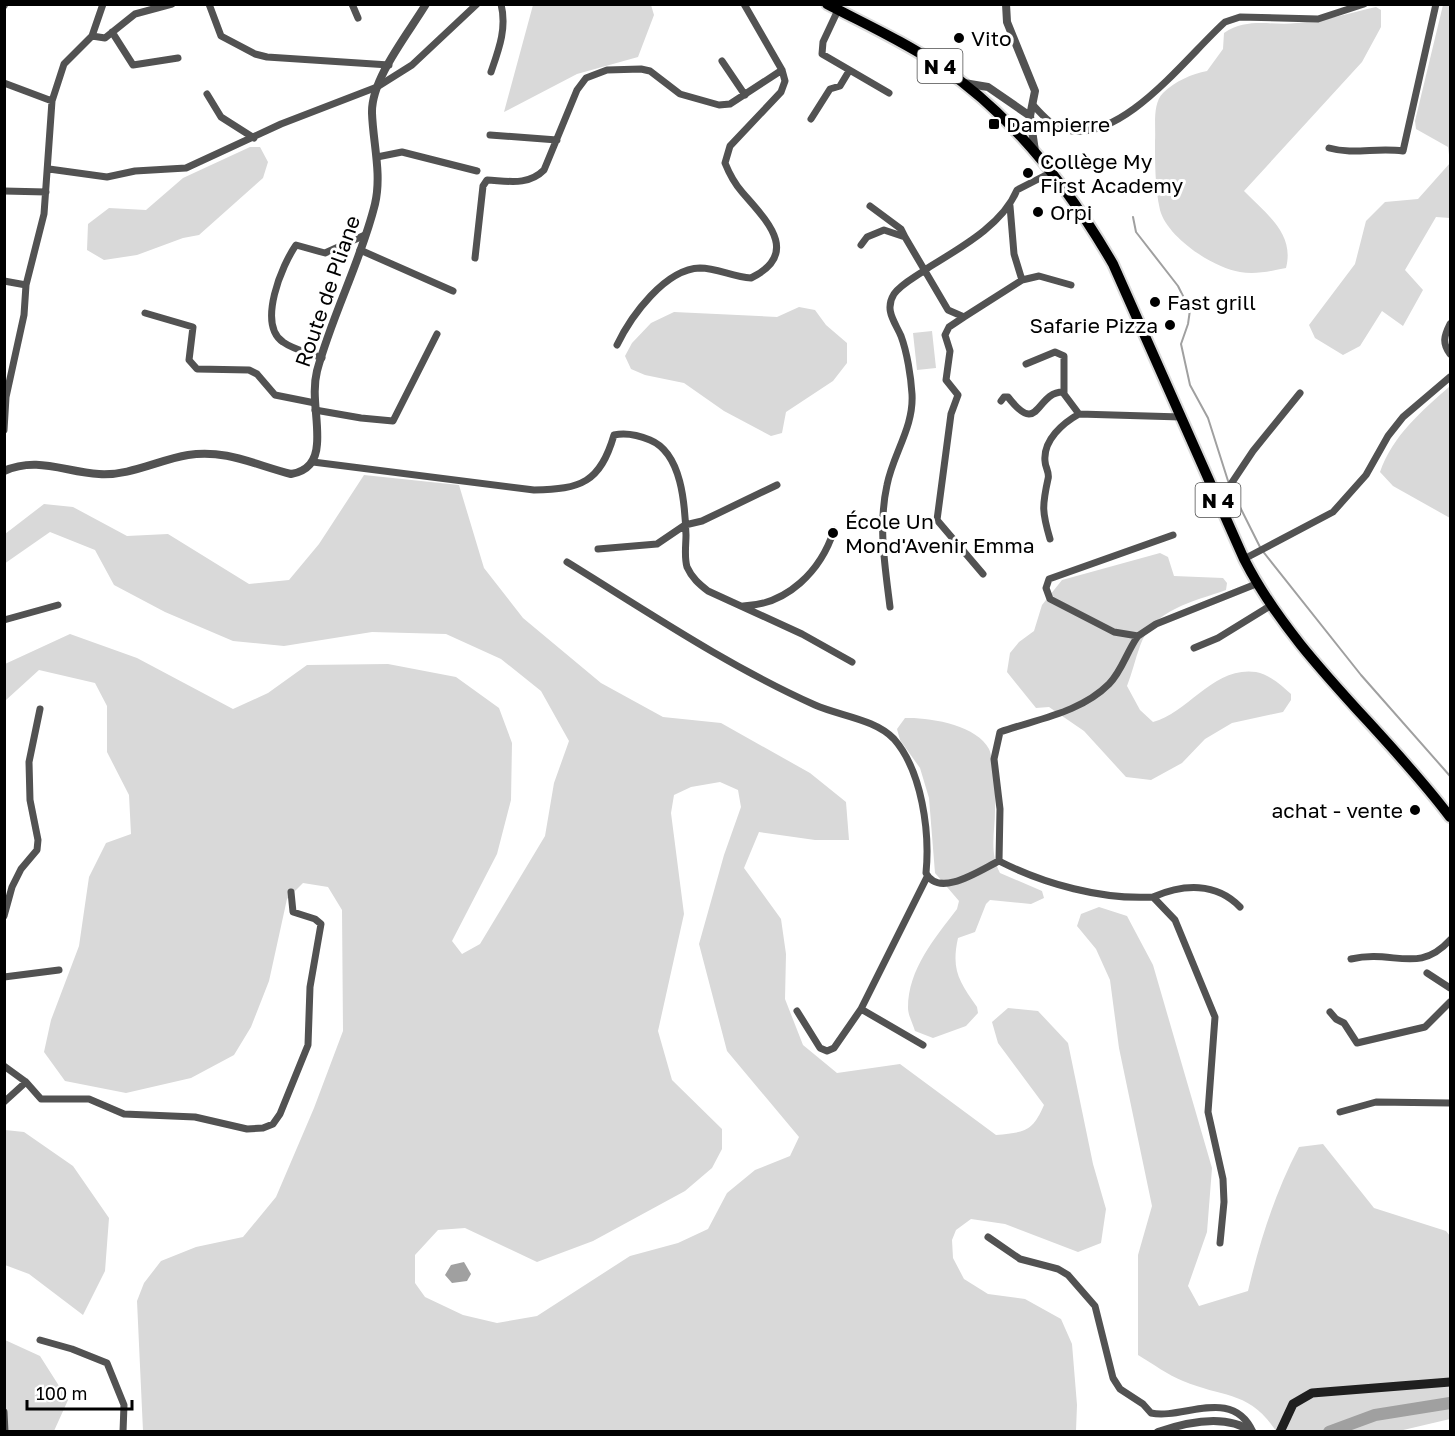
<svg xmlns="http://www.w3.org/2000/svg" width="1455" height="1436" viewBox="0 0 1455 1436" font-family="'Golos Text',sans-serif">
	<rect width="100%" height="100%" fill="#fff"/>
	<!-- green -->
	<path fill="#d9d9d9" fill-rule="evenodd" d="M533,5H651L654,15L638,57L577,74L504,112Z
		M1443,5H1450V218L1436,217L1405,270L1423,290L1403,326L1382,311L1360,346L1343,355L1315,338L1309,325L1355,264L1366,221L1385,202L1418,199L1450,163L1448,147L1416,129L1415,121Z
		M1376,7L1381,10V27L1362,62L1244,191C1266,214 1295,233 1286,268C1271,271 1255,275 1240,272C1213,268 1167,237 1160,210C1155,188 1155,163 1155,141C1156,127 1152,104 1163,93C1175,81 1192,74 1207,71L1223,49L1224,33C1248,17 1271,26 1297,23C1324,21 1350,13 1376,7Z
		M250,147H260L268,162L263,178L199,235L183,238L137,255L104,260L87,250L88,224L109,208L146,210L183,178Z
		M799,307L815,310L826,325L847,343V363L833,381L786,412L782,433L771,436L724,411L684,383L645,375L631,369L625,356L632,343L651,323L674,312L777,317Z
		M932,331L936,368L917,370L913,333Z
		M1450,386V518L1393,486L1380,472C1393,435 1422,411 1450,386Z
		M364,475L459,485L484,568L523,618L601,683L663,717L721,723L810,773L846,802L849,840H815L759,832L744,868L781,919L786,954L785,999L803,1045L837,1073L900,1064L996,1135C1024,1132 1032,1133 1044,1105L998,1043L992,1022L1008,1008L1038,1011L1068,1043L1093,1164L1106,1209L1101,1243L1078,1252L1005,1224L971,1219L956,1230L952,1240L953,1258L964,1279L988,1294L1025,1299L1061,1319L1072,1344L1077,1405L1076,1431H143L137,1301L144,1283L161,1261L196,1247L243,1237L276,1197L314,1108L343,1031L342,910L328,887L303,883L287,899L269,981L251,1027L234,1055L191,1078L126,1093L65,1081L44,1052L51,1020L79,946L89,877L106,843L131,834L129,795L107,752V706L95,683L39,670L6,700L5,705V664L70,634L137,658L233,709L268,693L307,665L388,664L456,677L499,708L512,743L511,800L497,854L452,941L462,954L480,944L545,836L554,783L569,741L541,691L501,659L446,634L372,632L284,646L233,641L165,612L114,585L95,550L50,532L4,564L5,534L44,504L73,507L127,536L168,534L249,584L289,580L319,544ZM720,782L738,790L741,807L724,855L699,944L727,1051L799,1137L790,1156L755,1170L727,1193L708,1229L678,1243L630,1256L537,1316L497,1323L463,1315L425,1297L415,1283V1255L438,1230L465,1228L537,1262L593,1241L685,1191L712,1168L722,1149V1129L672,1080L658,1031L684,914L671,813L674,795L691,787Z
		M1160,553L1168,557L1174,576L1223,578L1227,583L1226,590C1193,602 1153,609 1140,646C1135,660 1132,673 1127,686L1140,710L1153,722C1189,712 1214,666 1256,672C1269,674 1282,686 1291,694V700L1283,712L1232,723L1205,739L1182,763L1151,780L1126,777L1084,731L1049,707L1036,708L1007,672L1010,653L1019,642L1034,631L1042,605L1062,580Z
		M905,718C929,717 977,725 989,749C994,759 996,798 995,810C995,832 989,852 1000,873L1042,891L1044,898L1031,904L990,900L986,904L975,932L958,938C951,970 959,981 977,1007L978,1013L966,1026L933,1038L915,1031C913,1024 908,1015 908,1008C908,969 935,938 957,909L959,901L935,873L929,798L920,768L900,740L897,729Z
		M1099,907L1127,916L1153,965L1212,1168L1207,1232L1188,1286L1199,1306L1248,1291C1260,1240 1275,1193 1299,1147L1323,1144L1374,1208L1446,1231L1450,1236V1419L1399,1431H1276C1249,1390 1223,1398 1183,1381C1168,1375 1153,1364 1138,1355V1255L1152,1206L1119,1048L1110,980L1096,949L1077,926L1081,914Z
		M5,1130L24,1132L73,1166L109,1218L105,1271L83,1315L29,1274L5,1265Z
		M5,1340L40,1356L68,1400L54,1431L5,1432Z"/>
	<!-- water -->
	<path fill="#a0a0a0" d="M464,1262L471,1274L467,1281L452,1283L445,1275L451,1265Z"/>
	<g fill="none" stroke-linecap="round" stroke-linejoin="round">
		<!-- stream -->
		<path stroke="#a0a0a0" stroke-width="2" d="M1133,217L1136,232L1178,286L1190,310L1188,324L1181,344L1190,385L1208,418L1229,484
			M1231,489L1261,549L1361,675L1450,776"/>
		<!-- river -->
		<path stroke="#a0a0a0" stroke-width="12" d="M1329,1432L1375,1415L1450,1403"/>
		<defs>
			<path id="primary" d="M827,4C865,24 905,42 940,66C1014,116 1069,188 1113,264L1244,559C1294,657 1384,729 1450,817"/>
		</defs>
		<!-- primary casing -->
		<use href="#primary" stroke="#dbdbdb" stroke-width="14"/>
		<!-- minor -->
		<path stroke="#525252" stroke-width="7" d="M209,4L221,36L255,54L267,57L389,65
			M352,4L358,18
			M4,6L5,4
			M838,10L823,42L822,54L889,93
			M112,32L133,65L178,58
			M92,36L105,38L135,14L172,4
			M722,61L745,95
			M491,72C499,49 507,28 501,4
			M4,83L52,101
			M207,94L221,117L254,138
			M1034,106C1043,116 1053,127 1067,130C1123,143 1187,56 1225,22L1240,17L1318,19L1364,4
			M811,119L830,89L840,86L849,71
			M490,135L557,140
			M1329,148C1354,155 1377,147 1403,151L1436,4
			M377,157L402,152L477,171
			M49,169L107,177L135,171L186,168L281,124L377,87L412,65L477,4
			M4,191L46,192
			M870,206L901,229L905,237
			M1010,206L1014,254L1022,280
			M861,245L867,237L884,230L905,237L948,310L964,317L1022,280L1039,276L1071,285
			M360,250L453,291
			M475,258L483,186L487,180C508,181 528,186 544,170L577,90L586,78L607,70L641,69L650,71L680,94L719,105L730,104L782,70
			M4,281L26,285
			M145,313L193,327L189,360L197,369L249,370L257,374L275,395L315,403
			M964,317L949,327L945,335L950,351L946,380L958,395L951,414L937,520L983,574
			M1450,324C1444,336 1442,343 1450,354
			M617,345C631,316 665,269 700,268C717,268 733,277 751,278C802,253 765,219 742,192C735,184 729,173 725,163L730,146L781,92L785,81L782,70L744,4
			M322,358C310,353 294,350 283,342C257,324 282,265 296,245L325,253L365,235
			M1026,364L1055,352L1064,356V394L1079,414L1181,417
			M1001,401L1004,397H1008C1040,438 1035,392 1063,392
			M315,410L361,418L393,421L437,334
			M4,430L6,397L24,315L26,285L44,214L52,101L64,64L92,36L103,4
			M313,462L534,490C581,489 600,483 614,435C627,432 638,435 650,440C682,453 685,505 686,535C686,545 684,557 687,567C692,578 699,584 708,591L802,634L852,662
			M1219,502L1253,451L1300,393
			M1173,535L1049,579L1046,588L1050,599L1114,632L1138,636L1156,624L1256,584
			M1050,539C1042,512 1042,506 1048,479C1050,473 1045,467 1045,461C1043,440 1063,423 1079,414
			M598,549L657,544L685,525L702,521L777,485
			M1244,559L1333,512L1366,475L1388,436L1403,417L1450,377
			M567,562C648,612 728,666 815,705C840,716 875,719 894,739C922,771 930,832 926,873C939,899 982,869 999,861C1044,884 1102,900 1153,897L1175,920L1215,1017L1208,1112L1223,1179L1224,1202L1220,1243
			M743,606C787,605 821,571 834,530
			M890,607C885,566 878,526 887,485C893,454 914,427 912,394C911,377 907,352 901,336C895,322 884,310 894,294C902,283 916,277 926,269C958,249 1002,226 1017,190L1052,172
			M4,620L58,605
			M1194,648L1218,638L1270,606
			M999,861L1000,809L994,759L1000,732C1037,719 1080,713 1109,684C1122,671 1127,651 1138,636
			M1153,897C1183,884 1216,882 1240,907
			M4,916L12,887L21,869L37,850L38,840L30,800L29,762L40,709
			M1351,959C1394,949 1418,975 1450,940
			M1427,973L1450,988
			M4,977L59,970
			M861,1009L923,1045
			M797,1011L820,1048L827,1051L834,1048L861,1009L927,877
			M1330,1012L1336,1019L1344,1023L1357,1043L1425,1027L1450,1002
			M4,1066L26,1082L41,1099H89L124,1114L195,1117L247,1129L263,1128L273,1124L280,1114L308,1045L310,987L321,924L315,919L293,912L291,892
			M4,1102L26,1082
			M1340,1112L1376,1102L1450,1103
			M988,1237L1020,1259L1058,1269L1068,1275L1095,1306L1113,1378L1120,1389L1143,1404L1151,1413C1183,1420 1232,1386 1253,1432
			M40,1340L72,1349L107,1363L124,1405L123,1432
			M4,1412L5,1432"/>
		<!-- tertiary -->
		<path stroke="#525252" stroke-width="8" d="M1006,4L1007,22L1035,91L1030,116L1035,151
			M964,83L988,87L1030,116
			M4,471C37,456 65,472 99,474C130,476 158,460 188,455C226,449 255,465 291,474C308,471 316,461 317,444C319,420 311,395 317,371C332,315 361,261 375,204C382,174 373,143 372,113C371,79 408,34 426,4
			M1158,1432C1187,1422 1226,1413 1252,1432"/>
		<!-- secondary -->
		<path stroke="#1f1f1f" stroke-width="9" d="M1280,1432L1293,1404L1312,1393L1450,1382"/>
		<!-- primary -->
		<use href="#primary" stroke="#000" stroke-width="10"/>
	</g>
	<!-- markers -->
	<g fill="#000" stroke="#fff" stroke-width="2">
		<circle cx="959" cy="38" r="6"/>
		<rect x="988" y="118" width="12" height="12" rx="3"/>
		<circle cx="1028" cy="173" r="6"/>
		<circle cx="1038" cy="212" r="6"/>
		<circle cx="1155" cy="302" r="6"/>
		<circle cx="1170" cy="325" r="6"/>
		<circle cx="833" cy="533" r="6"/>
		<circle cx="1415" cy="810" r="6"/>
	</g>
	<g text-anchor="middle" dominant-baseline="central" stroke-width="6" stroke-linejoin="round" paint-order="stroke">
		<!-- shield labels -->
		<g fill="#fff" stroke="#4c4c4c" stroke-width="1.5">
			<rect x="917.5" y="49" width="45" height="34" rx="4.5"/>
			<rect x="1195.5" y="483" width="45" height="34" rx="4.5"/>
		</g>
		<g font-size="20" font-weight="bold" fill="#000">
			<text x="940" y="66">N 4</text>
			<text x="1218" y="500">N 4</text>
		</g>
		<!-- poi labels -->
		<g font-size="21" fill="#000" stroke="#fff" text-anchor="start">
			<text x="971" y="38">Vito</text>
			<text x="1006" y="124">Dampierre</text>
			<text x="1040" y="161">Collège My<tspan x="1040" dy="24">First Academy</tspan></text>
			<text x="1050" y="212">Orpi</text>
			<text x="1167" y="302">Fast grill</text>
			<text x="1158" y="325" text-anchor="end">Safarie Pizza</text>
			<text x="845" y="521">École Un<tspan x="845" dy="24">Mond'Avenir Emma</tspan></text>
			<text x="1403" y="810" text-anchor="end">achat - vente</text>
		</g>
		<!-- street labels -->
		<g font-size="21" fill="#000" stroke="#fff">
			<text transform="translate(327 291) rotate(-71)">Route de Pliane</text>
		</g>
	</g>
	<!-- border -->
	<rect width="1455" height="1436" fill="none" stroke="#000000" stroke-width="12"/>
	<!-- scale -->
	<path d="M27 1400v9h105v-9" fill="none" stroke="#000000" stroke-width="3"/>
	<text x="36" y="1400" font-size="18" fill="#000000" stroke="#ffffff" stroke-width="4.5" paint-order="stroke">100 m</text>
</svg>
